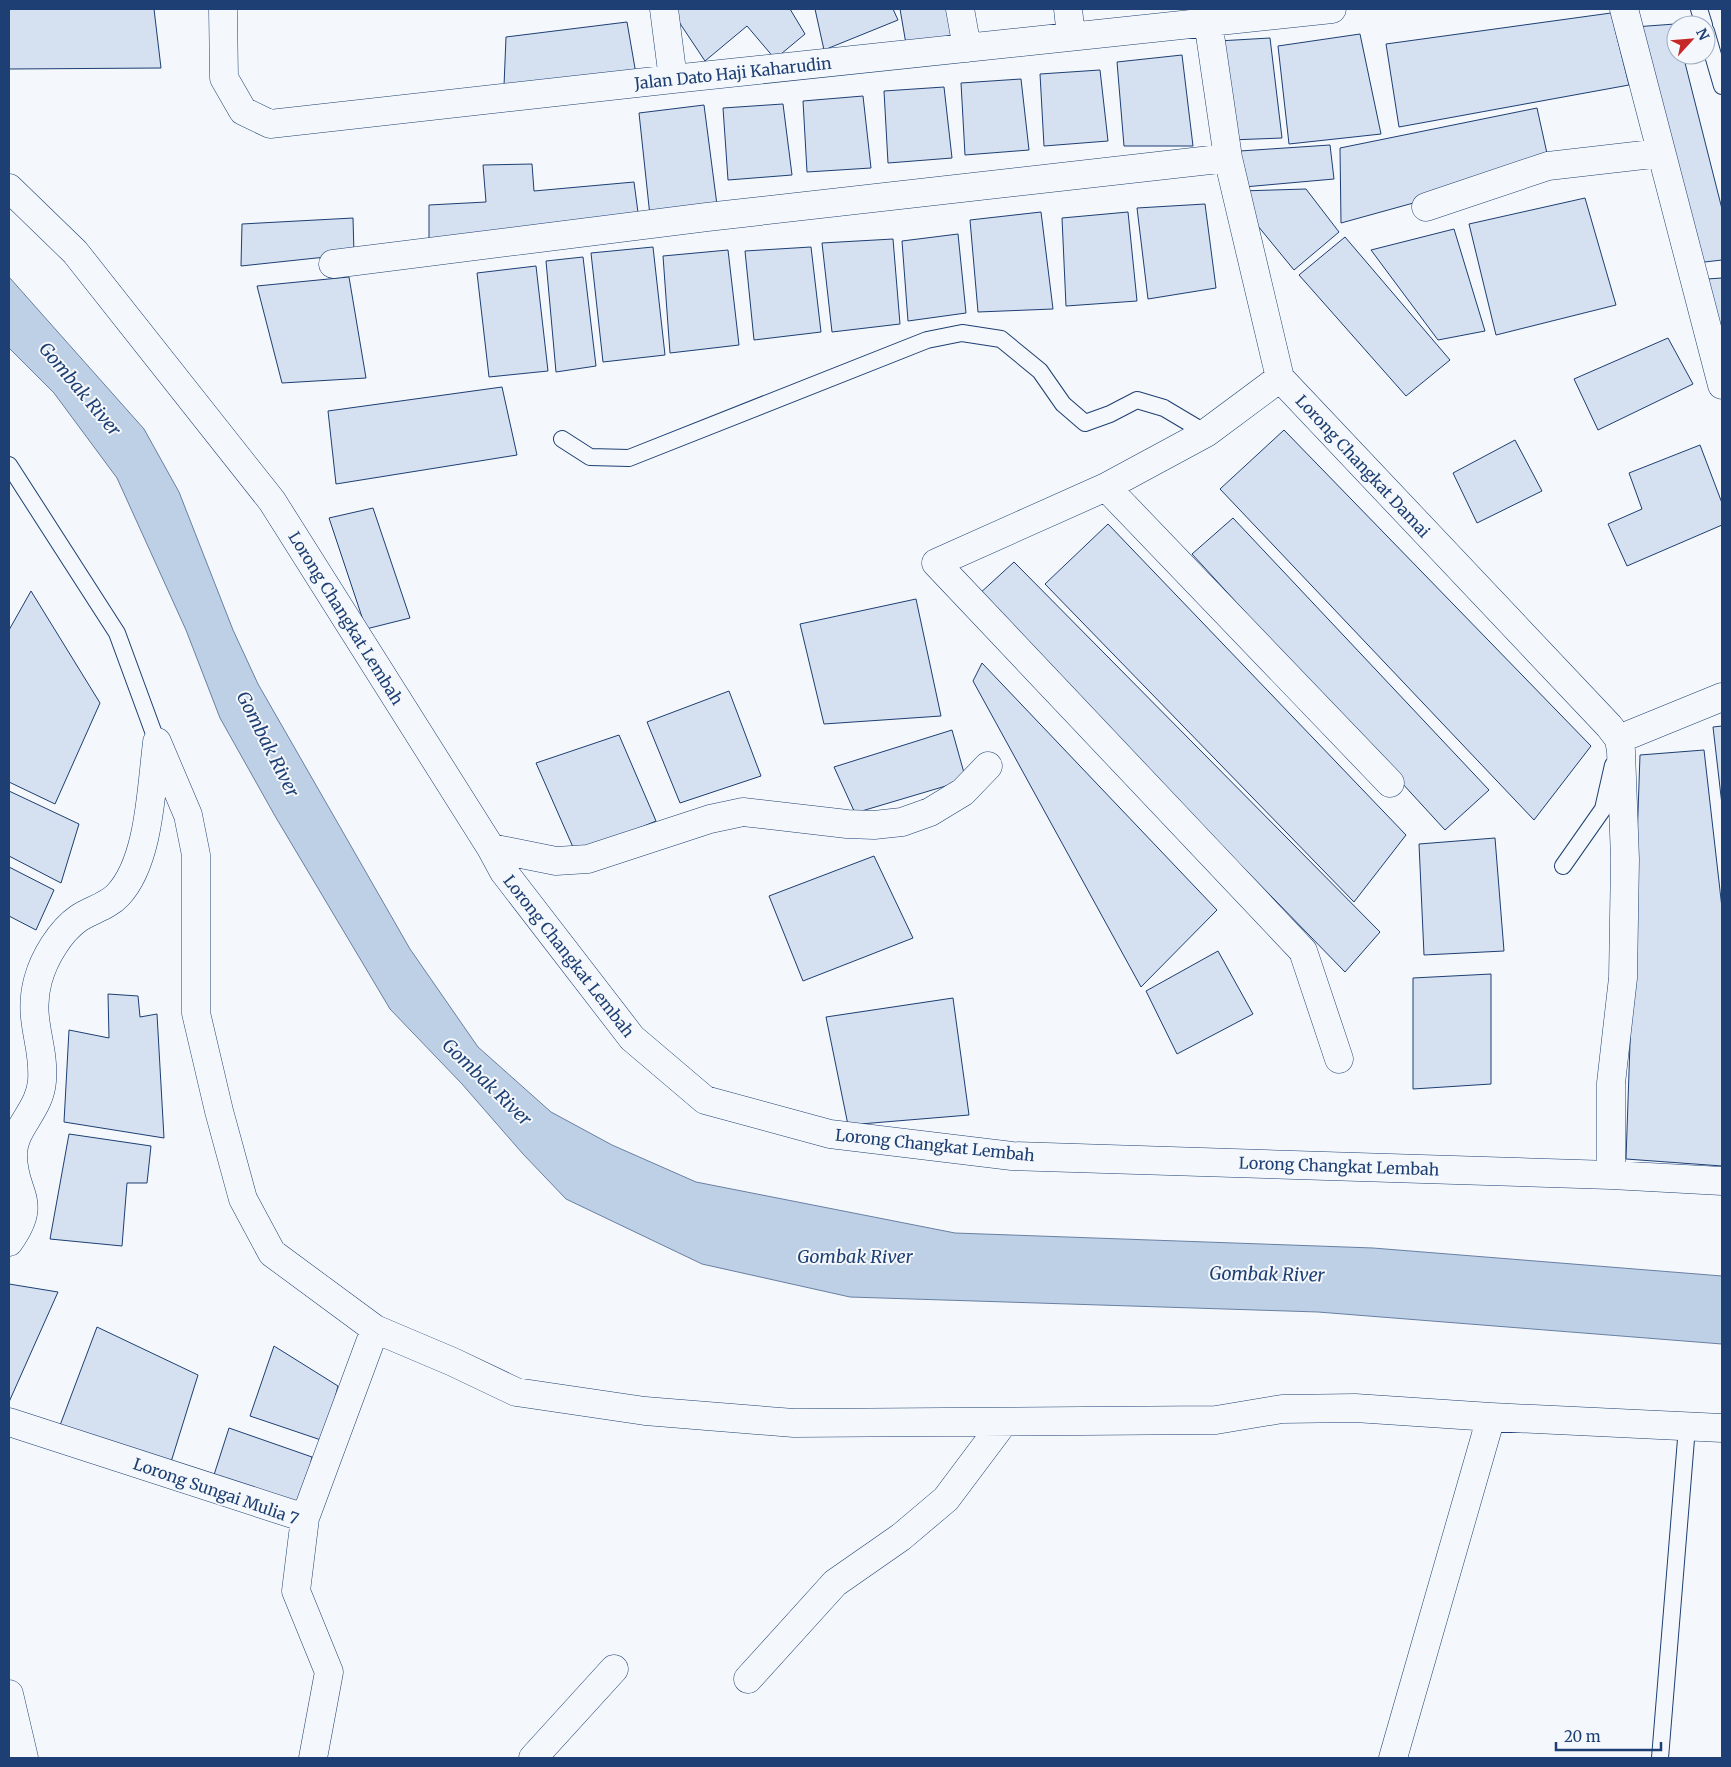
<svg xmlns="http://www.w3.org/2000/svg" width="1731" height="1767" viewBox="0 0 1731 1767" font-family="Merriweather,serif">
	<rect width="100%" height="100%" fill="#f4f7fb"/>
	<!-- water -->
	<path fill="#bed0e5" stroke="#687fa3" d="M9,277L144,429L179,492L233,630L258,684L410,949L478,1047L551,1112L612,1145L696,1182L955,1233L1373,1248L1722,1276V1344L1318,1312L850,1297L702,1264L566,1199L523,1154L462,1084L390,1009L275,816L220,718L186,630L117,478L54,393L9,348Z"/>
	<!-- building -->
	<path fill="#d5e0f0" stroke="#1d3f73" d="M9,9H154L161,68L9,69Z
		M678,9H790L805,34L775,59L747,26L705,61L673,13Z
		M815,9H893L898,20L824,50Z
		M900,9H947L955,42L906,44Z
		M1611,13L1629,85L1399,127L1386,44Z
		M627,22L636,74L504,86L506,37Z
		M1675,24L1676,55H1683L1722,209V260L1696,263L1634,27Z
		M1360,34L1381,134L1289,144L1278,46Z
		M1270,38L1282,138L1230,140L1218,41Z
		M1182,55L1193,146H1124L1117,62Z
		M1100,70L1108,141L1044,146L1040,74Z
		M1021,79L1029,150L965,155L961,83Z
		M944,87L952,158L888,163L884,91Z
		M863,96L871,168L807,172L803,101Z
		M783,104L792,175L728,180L723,108Z
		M704,105L717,205L650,216L639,113Z
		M1537,108L1548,158L1417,202L1341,223L1340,148Z
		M1330,145L1334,179L1244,187L1240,151Z
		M532,164L534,191L634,182L639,220L429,243V205L486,202L483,165Z
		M1306,189L1339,232L1294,270L1244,209L1241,191Z
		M1585,198L1616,305L1496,335L1469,224Z
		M1205,204L1216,288L1148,299L1137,208Z
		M1041,212L1053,309L978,312L970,220Z
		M1128,212L1137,301L1066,306L1062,218Z
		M353,218L354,254L241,266L242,224Z
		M1454,229L1485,331L1438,340L1371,250Z
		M958,234L966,313L908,321L902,241Z
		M1345,237L1450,360L1406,396L1299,275Z
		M893,239L900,324L832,332L822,243Z
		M653,247L665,355L603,362L591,253Z
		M811,247L821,332L754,340L745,251Z
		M728,250L739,345L670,353L663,256Z
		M583,257L596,366L556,372L546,261Z
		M536,266L548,371L489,377L477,273Z
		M349,277L366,378L282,383L257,286Z
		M1722,278V336L1707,279Z
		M1668,338L1693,384L1598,430L1574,379Z
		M502,387L517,455L336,484L328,411Z
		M1284,430L1591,746L1534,820L1220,489Z
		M1515,440L1542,491L1477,523L1453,473Z
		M1700,445L1722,503V525L1627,566L1608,524L1642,509L1629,473Z
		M373,508L410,618L366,629L329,518Z
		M1233,518L1489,790L1445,830L1192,554Z
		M1108,524L1406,835L1354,902L1045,584Z
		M1014,562L1380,932L1345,972L978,595Z
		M31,591L100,703L55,804L9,782V630Z
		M916,599L941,716L824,724L800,624Z
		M982,663L1217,910L1141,987L973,681Z
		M729,691L761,776L680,803L647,722Z
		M1722,726V805L1713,727Z
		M952,730L966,780L855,813L834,767Z
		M619,735L656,821L576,854L536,763Z
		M1704,750L1722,908V1166L1626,1159L1640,755Z
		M9,791L79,824L61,883L9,856Z
		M1495,838L1504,951L1424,955L1419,844Z
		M874,856L913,938L803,981L769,896Z
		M9,867L54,890L36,930L9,916Z
		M1218,951L1253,1014L1177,1054L1146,991Z
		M1491,974V1084L1413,1089V978Z
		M108,994L138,996L140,1017L157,1014L164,1138L64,1122L69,1030L109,1038Z
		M953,998L969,1115L848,1125L826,1017Z
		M69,1134L151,1146L147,1183H127L122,1246L50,1239Z
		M9,1284L58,1292L9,1402Z
		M97,1327L198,1375L171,1462L59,1428Z
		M274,1346L338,1386L324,1441L250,1416Z
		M229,1428L312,1457L301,1506L213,1478Z"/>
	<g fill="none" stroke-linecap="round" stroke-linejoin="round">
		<defs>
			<path id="service" d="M1699,9L1704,25
				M1706,31L1722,86
				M562,439L590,457L629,458L927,340L962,333L1001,339L1040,371L1063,404L1085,423L1110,414L1137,400L1164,408L1206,433
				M9,465L117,633L157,742
				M1563,866L1603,809L1613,765
				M1660,1758L1687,1427"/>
			<path id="minor" d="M223,9L224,78L243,111L270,124L673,79L1332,9
				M664,9L673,79
				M960,9L967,48
				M1068,9L1071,36
				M1624,9L1722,385
				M1208,21L1228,158L1280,378L1609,726L1619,739L1621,751L1625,859L1623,978L1611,1083V1175
				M9,188L75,252L272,501L491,848L504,872L632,1038L705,1100L830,1134L1012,1156L1611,1175L1722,1181
				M1426,207L1548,166L1661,153
				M333,264L707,217L1228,158
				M1280,378L1206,433L1106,487L936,563L1303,951L1339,1059
				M1106,487L1390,783
				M1619,739L1722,697
				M157,742L188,815L196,855V1013L219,1111L243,1199L272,1253L375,1329L453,1362L516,1392L645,1411L794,1423L1216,1420L1282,1409L1355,1408L1491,1417L1722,1428
				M491,848L556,861L588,859L710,819L743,812L847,824L874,825L902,822L930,812L963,792L988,766
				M9,1242C40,1199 12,1195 13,1153C14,1127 40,1110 42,1081C45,1044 27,1020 38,980C44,958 60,931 79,918C91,910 108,906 118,895C150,861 151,788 157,743
				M9,1422L305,1518
				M748,1679L835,1583L901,1537L946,1499L1003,1423
				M9,1694L24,1758
				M313,1758L329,1672L296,1591L305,1518L375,1329
				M533,1758L614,1669
				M1393,1758L1491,1417"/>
		</defs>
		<!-- service casing -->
		<use href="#service" stroke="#1d3f73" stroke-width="18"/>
		<!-- minor casing -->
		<use href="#minor" stroke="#1d3f73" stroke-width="29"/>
		<!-- service -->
		<use href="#service" stroke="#f4f7fb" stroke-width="16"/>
		<!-- minor -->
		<use href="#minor" stroke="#f4f7fb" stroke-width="28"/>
	</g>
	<g text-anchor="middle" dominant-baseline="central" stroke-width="4" stroke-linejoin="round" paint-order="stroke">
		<!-- street labels -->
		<g font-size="16" fill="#1d3f73" stroke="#f4f7fb">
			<text transform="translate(733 73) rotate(-6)">Jalan Dato Haji Kaharudin</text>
			<text transform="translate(1363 466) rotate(47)">Lorong Changkat Damai</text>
			<text transform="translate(346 618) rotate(58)">Lorong Changkat Lembah</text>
			<text transform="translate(569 956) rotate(52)">Lorong Changkat Lembah</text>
			<text transform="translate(935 1145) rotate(6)">Lorong Changkat Lembah</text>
			<text transform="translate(1339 1166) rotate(2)">Lorong Changkat Lembah</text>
			<text transform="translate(216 1491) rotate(19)">Lorong Sungai Mulia 7</text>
		</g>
		<!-- water labels -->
		<g font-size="18" font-style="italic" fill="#1d3f73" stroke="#f4f7fb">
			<text transform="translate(80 389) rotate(50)">Gombak River</text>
			<text transform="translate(268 744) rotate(63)">Gombak River</text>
			<text transform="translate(487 1082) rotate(44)">Gombak River</text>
			<text x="855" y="1256">Gombak River</text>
			<text transform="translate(1267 1274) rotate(1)">Gombak River</text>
		</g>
	</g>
	<!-- border -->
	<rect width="1731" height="1767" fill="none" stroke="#1d3f73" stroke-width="20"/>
	<!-- north arrow -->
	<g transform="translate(1691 40) rotate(64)"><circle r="24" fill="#f4f7fb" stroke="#9eadc5"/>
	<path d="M0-4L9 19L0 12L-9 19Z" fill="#c62828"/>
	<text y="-8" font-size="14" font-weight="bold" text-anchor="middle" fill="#1d3f73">N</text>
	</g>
	<!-- scale -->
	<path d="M1556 1742v8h105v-8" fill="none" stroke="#1d3f73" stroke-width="2.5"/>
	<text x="1564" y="1742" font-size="15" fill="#1d3f73" stroke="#f4f7fb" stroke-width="4" paint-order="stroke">20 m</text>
</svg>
